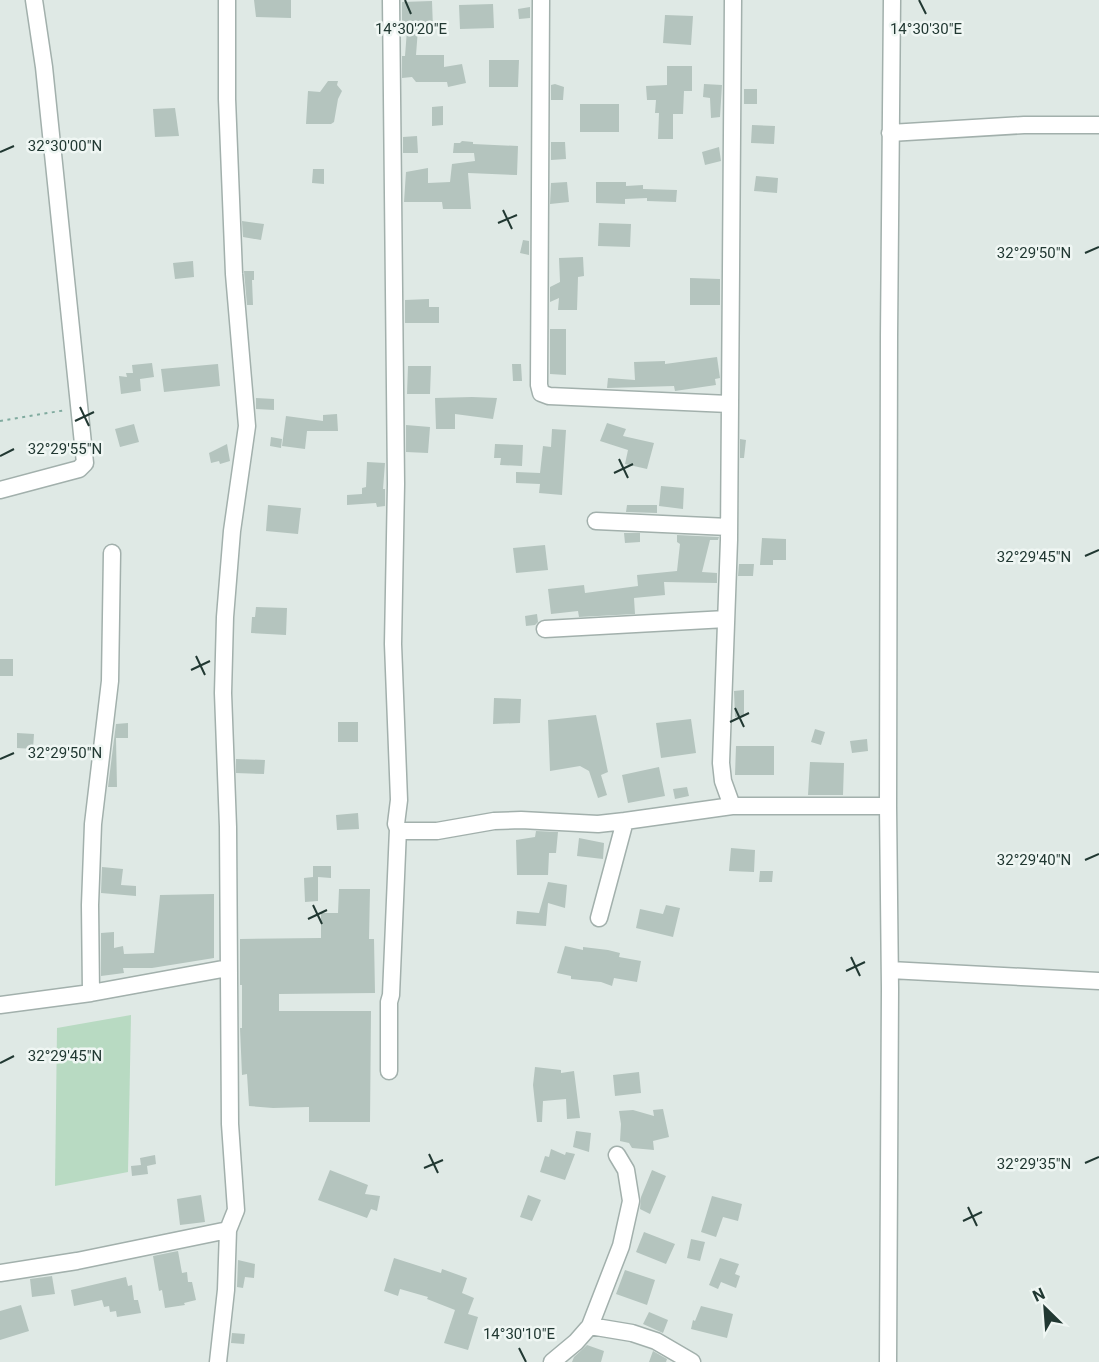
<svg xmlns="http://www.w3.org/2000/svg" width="1099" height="1362" viewBox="0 0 1099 1362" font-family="Roboto,sans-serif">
	<rect width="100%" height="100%" fill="#dfe9e5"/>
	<!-- green -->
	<path fill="#b8dac2" d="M131,1015L128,1172L55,1186L57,1028Z"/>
	<!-- building -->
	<path fill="#b4c4be" d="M254,0H291V18L256,17Z
		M432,1L433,29H418L416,55H444V67L462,64L466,83L448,87L447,82H416L412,77L402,78V56H405L407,30H402V2Z
		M493,4L494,28L460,29L459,5Z
		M530,7V18L519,19L518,9Z
		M665,15L693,16L691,45L663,43Z
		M489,60H519L518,87H489Z
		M667,66H692V91H684L683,114H673V139H658L659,113H655L656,100H647L646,86L667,85Z
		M328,81H338L337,85L342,91L338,99L334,122L331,124H306L308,91L320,92Z
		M555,84L564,87L563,100H551V85Z
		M704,84L722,85L720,117L711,118L710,98L703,97Z
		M744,89H757V104H744Z
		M580,104H619V132H580Z
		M443,106V125L432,126V107Z
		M175,108L179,136L155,137L153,109Z
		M752,125L775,126L774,144L751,143Z
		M417,136L418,153H403V137Z
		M462,141L473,142V144L518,146L517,175L468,173L471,209H443L442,202H404L406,172L428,168V183L450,182L452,164L475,161L474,153H453L454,143H460Z
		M551,142H565L566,159L551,160Z
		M719,147L721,161L705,165L702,152Z
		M313,169H324V184L312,183Z
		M756,176L778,178L777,193L754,191Z
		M567,182L569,202L550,204L551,183Z
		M596,182H626V186L643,185V189L677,190L676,202L647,201V198L625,199V204L596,203Z
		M242,221L264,224L261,240L243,237Z
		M599,223L631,224L630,247L598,246Z
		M523,240L529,241V255L520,253Z
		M583,257L584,276L578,277L577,310H558L559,298L550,302V287L560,282L559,258Z
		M193,261L194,277L175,279L173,263Z
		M244,271H254V280H252L253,305H247Z
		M690,278L720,279V305H690Z
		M429,299V307H439V323H405V300Z
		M550,329H566V375L550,374Z
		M717,357L720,378L715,379L716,385L675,391L674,386L607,388L608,378L635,380L634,362L665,361V364Z
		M152,363L154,377L140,379L141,391L121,394L119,376L127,377L126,373H133L132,365Z
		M218,364L220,386L164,392L161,369Z
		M512,364H521L522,381H513Z
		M408,366H431L430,394H407Z
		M472,397L497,398L493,419L455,414V429H436L435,398Z
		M256,398L274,399V410L256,409Z
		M337,414L338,431H307L305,449L282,446L286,416L323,421V415Z
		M607,423L626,429L623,436L654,443L647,469L625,464L628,450L600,441Z
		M134,424L139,442L120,447L115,429Z
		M406,425L430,427L428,453L406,452Z
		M552,429L566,430L562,495L539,493L540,484L516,483V472L540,473L543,446L551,447Z
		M271,437L282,439L281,448L270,446Z
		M740,439L746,440L744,458H740Z
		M227,444L230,461L220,464L219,461L211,463L209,453Z
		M495,444L523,445L522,466L500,465L501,458H494Z
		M367,462L385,463L383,489H385V506L377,507L376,503L347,505V495L362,494V488L366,487Z
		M661,486L684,488L683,509L659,506Z
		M268,505L301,508L298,534L266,531Z
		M627,505H657V513L626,512Z
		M624,533H640V542L625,543Z
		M677,535L719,537L718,540H710L702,572L717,573V583L664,582L665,595L634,598L635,614L579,617L578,611L551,614L548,589L584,585L585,593L638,586L637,575L677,571L680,544L677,542Z
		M762,538L786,539V560H773V565H760Z
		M545,545L548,570L516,573L513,548Z
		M739,564H754L753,576H738Z
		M256,607L287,608L286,635L251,633L252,617H255Z
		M537,614L538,622L535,625L526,626L525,616Z
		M0,659H13V676H0Z
		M744,690V717H735L734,691Z
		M494,698L521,699L520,723L493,724Z
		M596,715L608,772L601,775L607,795L598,798L589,771L580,766L550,771L548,720Z
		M691,719L696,753L661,758L656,723Z
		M338,722H358V742H338Z
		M128,723V738H116L117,787H108L116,724Z
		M815,729L825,732L821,745L811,742Z
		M17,733L34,734L33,749L17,748Z
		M867,739L868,751L852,753L850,741Z
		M736,746H774V775H735Z
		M236,759L265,760L264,774L236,773Z
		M810,762L844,763L843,795H808Z
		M659,767L665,796L628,803L622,775Z
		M687,787L689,796L675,799L673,789Z
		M358,813L359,829L337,830L336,815Z
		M536,831L558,832L556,853H549L548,875H517L516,840L535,837Z
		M579,838L604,843L603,859L577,856Z
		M731,848L755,850L754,872L729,871Z
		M313,866H331V878L318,877V901L305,902L304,878L313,877Z
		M102,867L123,869L121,885L136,886V896L101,893Z
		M760,871H773L772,882H759Z
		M548,882L567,885L565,908L548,903L546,926L516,924L517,911L539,913Z
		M339,889H370L369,939H374L375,993L279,994V1011H371L370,1122H309V1107L273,1108L249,1106L247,1074L242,1075L240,1028H242V985H240V939L321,938V913H338Z
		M214,894V958L152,968H123L124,973L101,976V933L114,932V948L123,946L124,954L154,953L160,895Z
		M666,905L680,908L673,937L636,928L640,909L663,914Z
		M565,946L583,950V947L608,950L620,953L619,957L641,961L637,982L614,978L612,986L601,982L571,979V976L557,973Z
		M535,1067L561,1070V1073L574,1071L580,1118L567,1119L566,1099L543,1101L542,1122H537L533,1085Z
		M639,1072L641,1093L615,1096L613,1075Z
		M663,1109L669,1137L653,1141L654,1150L632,1148L629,1143L620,1141L621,1124L619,1111L633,1110L654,1116L653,1110Z
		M576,1131L591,1133L589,1152L573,1147Z
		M551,1149L565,1155L566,1152L575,1154L565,1180L540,1172L545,1156L549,1157Z
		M155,1155L156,1164L147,1166L148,1174L132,1176L131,1166L141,1165L140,1158Z
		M330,1170L368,1185L365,1194L380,1196L377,1211L371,1209L367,1218L318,1200Z
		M652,1170L666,1176L650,1214L640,1209L641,1197Z
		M201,1195L205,1222L180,1225L177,1199Z
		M528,1195L541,1200L532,1221L520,1217Z
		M712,1196L742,1204L738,1221L723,1217L716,1237L701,1232Z
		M644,1232L675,1244L666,1264L636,1252Z
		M691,1239L705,1242L700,1261L687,1258Z
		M178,1251L182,1273L187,1272L188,1282H192L196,1300L184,1303L185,1305L165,1308L162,1290L159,1291L153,1256Z
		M394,1258L441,1273L442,1269L467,1278L462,1293L474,1298L468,1314L478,1317L468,1350L444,1343L455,1310L427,1299L428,1297L400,1289L398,1296L384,1291Z
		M720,1258L739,1264L735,1274L740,1276L736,1288L721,1282L718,1289L709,1285Z
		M238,1260L255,1264L254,1278L245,1277L243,1288L237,1287Z
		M625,1270L655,1280L647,1305L616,1294Z
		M52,1276L55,1294L32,1297L30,1279Z
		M126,1277L128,1286L132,1285L134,1300H138L141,1313L117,1317L116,1311L110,1312L109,1306L104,1307L102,1300L74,1306L71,1290Z
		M21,1305L29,1331L0,1340V1311Z
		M701,1306L733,1314L727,1338L691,1329L693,1320L695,1321Z
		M649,1312L668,1320L663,1333L643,1324Z
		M232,1333L245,1334L244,1344L231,1343Z
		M587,1345L604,1351L601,1362H572L574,1357Z
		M653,1351L667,1359L666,1362H649Z"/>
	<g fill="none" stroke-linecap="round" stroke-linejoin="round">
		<defs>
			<path id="minor" d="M391,0L396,484L393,644L399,800L396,824L398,829L403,831H437L494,821L521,820L598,824L625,821
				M541,0L539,385L541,393L549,396L729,404
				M890,133L1024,125H1099
				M0,490L79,469L85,463L44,67L34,0
				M596,521L729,527
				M545,629L726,619
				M732,806L723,781L721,763L729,540L733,0
				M599,918L625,821L732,806H888
				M890,970L1099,981
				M91,993L228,968
				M0,1005L91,993L90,905L93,824L110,681L112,553
				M389,1071V1002L391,995L398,829
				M617,1155L626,1170L631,1201L621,1246L590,1326L632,1333L656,1341L692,1362
				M0,1273L77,1261L228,1230
				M218,1362L226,1290L228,1230L236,1210L230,1124L228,827L223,693L225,617L232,531L247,426L234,274L227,99V0
				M552,1362L576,1342L590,1326
				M888,1362L890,989L888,806L889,336L892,0"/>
		</defs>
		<!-- minor casing -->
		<use href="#minor" stroke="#a2b0ac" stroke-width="19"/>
		<!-- path -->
		<path stroke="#80ab9f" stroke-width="2" stroke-dasharray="3 4.5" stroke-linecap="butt" d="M0,421L66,410"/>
		<!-- minor -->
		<use href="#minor" stroke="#fff" stroke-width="16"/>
	</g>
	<!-- ticks -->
	<path fill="none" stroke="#213832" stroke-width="2" d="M405,0L411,14M919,0L926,14M0,152L14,146M503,210L512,229M498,223L517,215M1085,253L1099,247M80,407L89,426M75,421L94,412M0,456L14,449M619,459L628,478M614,473L633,464M1085,556L1099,550M196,656L205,675M191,670L210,661M735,708L744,727M730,722L749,713M0,759L14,753M1085,860L1099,854M313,905L322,924M308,919L327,910M851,957L860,976M846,971L865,962M0,1063L14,1056M429,1154L438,1173M1085,1163L1099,1157M424,1168L443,1160M968,1207L977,1226M963,1221L982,1212M519,1348L526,1362"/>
	<g font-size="15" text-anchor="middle" fill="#213832" stroke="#eff6f3" stroke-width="5" stroke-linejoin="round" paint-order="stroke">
		<text x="411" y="34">14°30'20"E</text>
		<text x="926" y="34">14°30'30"E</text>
		<text x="65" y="151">32°30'00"N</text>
		<text x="1034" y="258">32°29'50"N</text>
		<text x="65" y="454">32°29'55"N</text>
		<text x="1034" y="562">32°29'45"N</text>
		<text x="65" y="758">32°29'50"N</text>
		<text x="1034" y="865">32°29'40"N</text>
		<text x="65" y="1061">32°29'45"N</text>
		<text x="1034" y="1169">32°29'35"N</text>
		<text x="519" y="1339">14°30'10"E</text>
	</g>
	<!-- north arrow -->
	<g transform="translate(1045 1308) rotate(335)" stroke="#eff6f3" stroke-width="4.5" paint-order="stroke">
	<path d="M0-4.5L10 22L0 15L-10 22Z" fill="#213832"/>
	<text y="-9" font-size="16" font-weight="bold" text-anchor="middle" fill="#213832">N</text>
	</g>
</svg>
